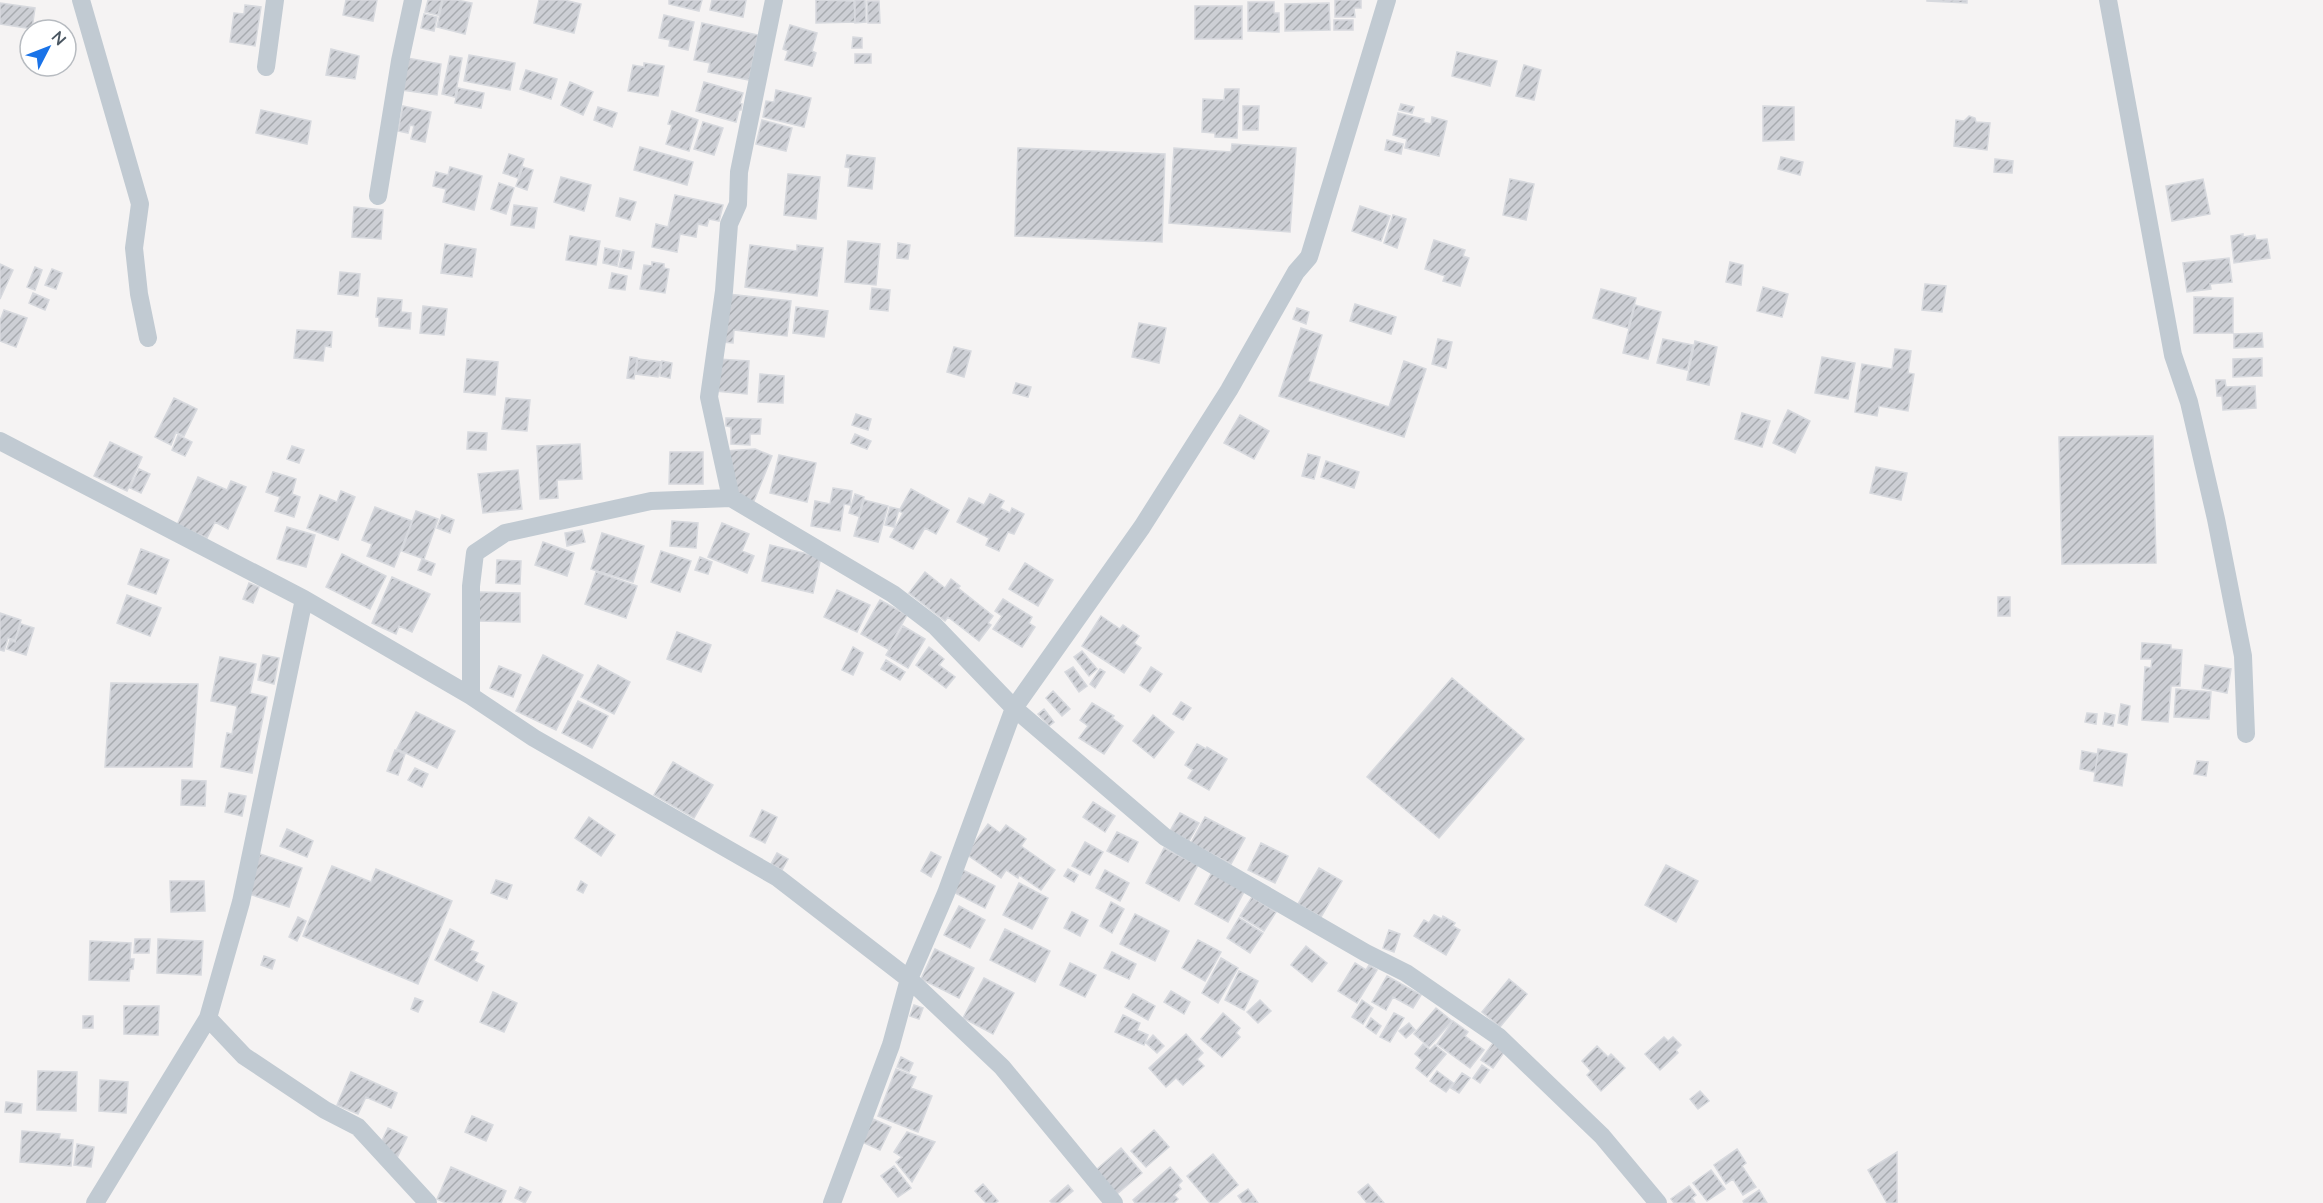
<svg xmlns="http://www.w3.org/2000/svg" width="2323" height="1203" viewBox="0 0 2323 1203" font-family="Lato,sans-serif">
	<defs>
		<pattern id="building-hatch" width="6" height="6" patternUnits="userSpaceOnUse" patternTransform="scale(1.5)"><rect width="6" height="6" fill="#cdcfd5"/><path d="M-1 1l2-2M0 6l6-6M5 7l2-2" fill="none" stroke="#a8abb0"/></pattern>
	</defs>
	<rect width="100%" height="100%" fill="#f5f3f3"/>
	<!-- building -->
	<path fill="url(#building-hatch)" stroke="#d7d9de" stroke-width="1.5" d="M346,0H377L373,21L343,15Z
		M428,0H442L438,15L425,12Z
		M443,0H457L472,3L465,34L437,27Z
		M539,0H564L581,4L574,33L534,23Z
		M669,0H702L699,11L669,4Z
		M712,0H746L743,17L710,10Z
		M816,0L854,1L855,22L816,23Z
		M855,0H865L866,22L855,23Z
		M1335,0H1361V8H1354L1355,17H1335Z
		M1927,0H1967V3L1927,1Z
		M867,1H879L880,23H868Z
		M1248,2H1274V13H1279V32L1248,31Z
		M0,3L35,8L32,29L0,24Z
		M1329,3L1330,30L1285,31V4Z
		M245,5L261,7L255,46L230,42L234,13L244,14Z
		M1195,6H1242V39H1195Z
		M424,14L437,17L434,31L421,28Z
		M664,15L694,22L688,50L669,46L670,40L659,38Z
		M1334,20H1353V30H1334Z
		M702,23L758,35L749,80L708,72L710,63L694,60Z
		M790,25L817,33L812,51L816,53L812,66L785,60L788,51L783,49Z
		M853,37L862,38V48H852Z
		M331,49L359,56L355,79L326,75Z
		M1457,52L1497,61L1490,86L1452,76Z
		M855,54H871V63H855Z
		M469,55L515,63L510,90L464,81Z
		M450,56L462,58L455,97L442,94Z
		M407,58L441,64L437,95L402,90Z
		M644,63L664,66L658,96L628,91L633,65L644,67Z
		M1524,65L1541,70L1534,100L1516,96Z
		M526,70L557,79L551,99L520,89Z
		M570,82L593,92L583,115L561,105Z
		M704,82L743,93L740,103L742,104L741,110H739L736,122L696,111Z
		M458,88L484,93L481,108L455,103Z
		M1225,89H1239L1237,138L1215,137V133L1202,132L1203,99L1224,100Z
		M776,90L811,98L804,127L763,117L766,101L774,102Z
		M1401,104L1414,107L1412,113L1399,110Z
		M403,106L431,112L425,142L411,139L414,126L410,125L408,133L398,131Z
		M1243,106H1259L1258,130H1243Z
		M1763,106L1794,107V140L1763,141Z
		M598,107L617,113L612,127L594,120Z
		M261,110L311,121L307,144L256,133Z
		M672,111L698,120L689,151L666,144L672,125L668,124Z
		M1398,113L1424,119L1423,122L1431,124L1432,117L1447,121L1439,156L1405,148L1407,139L1393,135Z
		M1969,116L1975,118L1976,122L1990,123L1987,150L1954,146L1956,120L1964,121Z
		M762,120L792,128L786,151L756,144Z
		M703,122L723,128L714,155L694,149Z
		M1387,140L1403,144L1401,154L1385,150Z
		M1232,144L1296,148L1290,232L1169,223L1174,148L1231,152Z
		M640,147L693,162L687,185L634,170Z
		M1018,148L1165,154L1162,242L1015,236Z
		M509,154L524,159L518,178L503,173Z
		M847,155L875,158L872,189L848,186L850,168L845,167Z
		M1781,157L1803,162L1800,175L1778,169Z
		M1995,159L2013,161L2012,173L1994,172Z
		M450,167L482,176L474,210L443,202L446,189L433,186L436,172L448,175Z
		M523,167L533,170L527,190L516,186Z
		M788,174L820,177L816,219L784,215Z
		M561,177L591,185L584,211L554,202Z
		M1510,179L1534,184L1526,220L1503,215Z
		M2203,179L2210,214L2172,221L2166,186Z
		M499,183L514,188L506,214L491,209Z
		M675,195L723,205L719,221L709,219L707,226L698,224L696,237L680,234L677,252L652,247L656,224L668,227Z
		M620,198L636,202L630,220L616,216Z
		M514,205L537,208L534,228L511,225Z
		M1360,206L1390,216L1381,241L1352,231Z
		M354,207L383,210L381,239L352,237Z
		M1393,215L1406,219L1397,248L1384,243Z
		M2243,234V237L2255,235L2256,240L2267,239L2270,258L2234,263L2231,236Z
		M570,236L600,241L596,265L566,260Z
		M1434,240L1465,250L1463,256L1469,258L1460,286L1443,281L1445,276L1425,269Z
		M848,241L880,244L876,285L845,282Z
		M898,243L910,245L908,259L897,258Z
		M445,244L476,249L472,277L441,273Z
		M750,245L797,251V245L823,248L817,296L745,287Z
		M605,248L620,251L617,266L603,263Z
		M623,250L634,252L631,269L619,267Z
		M2229,258L2232,282L2210,284L2211,289L2187,292L2183,263Z
		M652,262L664,264V268L669,269L665,293L640,289L644,265L652,266Z
		M1730,262L1743,265L1741,285L1726,282Z
		M0,264L13,270L0,299Z
		M35,267L42,270L35,290L27,287Z
		M52,269L62,273L56,289L45,285Z
		M340,272L360,274L358,296L338,294Z
		M612,273L627,276L625,290L609,288Z
		M1925,284L1946,286L1942,312L1922,310Z
		M1763,287L1788,294L1782,317L1757,311Z
		M872,288L890,290L888,311L870,309Z
		M1601,289L1636,298L1628,328L1593,318Z
		M33,293L49,300L45,310L29,303Z
		M728,294L791,301L787,336L734,330L733,343L722,342Z
		M2194,297L2233,298V333H2194Z
		M378,298L402,300L401,312L411,313L410,329L379,326V317H376Z
		M1355,304L1396,317L1391,334L1350,321Z
		M1635,305L1661,312L1648,359L1623,353Z
		M423,306L447,309L444,335L420,333Z
		M796,307L828,311L824,337L793,333Z
		M1297,308L1309,312L1306,324L1293,319Z
		M4,310L27,318L16,347L0,341V321Z
		M1139,323L1166,328L1159,363L1132,357Z
		M1301,328L1322,335L1308,381L1389,407L1404,361L1426,369L1404,437L1279,396Z
		M297,330L332,332L331,347L325,346L323,361L294,358Z
		M2262,333L2263,347L2234,348V334Z
		M1438,339L1452,342L1446,368L1432,364Z
		M1663,339L1693,345L1687,370L1657,363Z
		M1695,341L1717,347L1709,385L1687,380Z
		M954,347L971,351L964,377L947,372Z
		M1895,349L1911,351L1908,373L1914,374L1908,411L1879,406L1877,416L1855,412L1862,364L1892,369Z
		M630,357L637,358L634,379L627,378Z
		M1822,357L1855,363L1848,399L1815,393Z
		M2262,358V376L2233,377V359Z
		M467,359L498,362L495,395L464,392Z
		M638,359L661,362L658,377L636,374Z
		M717,359L749,361L747,394L715,391Z
		M662,361L672,363L670,378L660,376Z
		M760,374L784,376L783,403L758,402Z
		M2216,380H2225L2226,387L2255,386L2256,408L2223,410L2222,396H2217Z
		M1016,383L1031,387L1028,397L1013,393Z
		M174,398L197,409L184,436L176,432L171,445L155,437Z
		M506,398L530,400L527,431L502,429Z
		M1788,410L1810,421L1795,453L1773,443Z
		M1742,413L1770,421L1762,447L1735,439Z
		M856,414L871,419L868,430L852,425Z
		M1240,415L1269,431L1254,459L1224,443Z
		M726,418L761,419L760,434H750V445L731,444V427L726,426Z
		M468,432L487,433L486,450L467,449Z
		M855,434L871,441L867,449L851,443Z
		M178,435L192,442L185,456L172,450Z
		M2153,436L2156,563L2062,564L2059,437Z
		M110,442L142,457L127,491L94,476Z
		M580,444L582,479L557,480L558,498L540,499L537,446Z
		M292,446L304,450L299,463L287,459Z
		M755,449L772,456L752,506L734,489L725,451Z
		M670,452H703V484H669Z
		M1308,454L1320,457L1314,479L1302,476Z
		M779,455L816,463L807,502L770,493Z
		M1326,461L1359,472L1354,488L1321,477Z
		M1876,467L1907,473L1901,500L1870,493Z
		M139,469L150,474L141,493L130,488Z
		M518,470L522,509L483,513L478,474Z
		M273,472L296,479L292,494L300,497L294,517L275,511L280,497L266,492Z
		M198,477L227,490L231,481L246,487L228,529L215,522L207,538L177,525Z
		M833,488L852,491L850,505L844,504L840,531L811,526L815,501L830,504Z
		M911,489L949,510L936,534L925,528L913,549L890,537L903,513L899,511Z
		M341,491L355,497L338,540L307,528L320,495L337,502Z
		M855,494L864,497L858,516L849,513Z
		M990,494L1004,501L1000,508L1010,513L1012,508L1024,514L1014,534L1008,532L999,551L986,545L989,538L957,522L969,498L984,505Z
		M864,500L888,506L878,542L854,536Z
		M375,507L412,521L394,567L367,556L372,544L362,540Z
		M890,507L899,509L894,527L885,525Z
		M416,511L438,519L424,559L402,551Z
		M442,515L454,520L450,533L437,528Z
		M672,521L698,523L696,548L670,546Z
		M722,523L749,534L742,551L754,556L747,573L708,557Z
		M287,527L315,535L306,567L277,559Z
		M582,530L585,542L567,546L565,533Z
		M602,533L644,546L633,582L591,569Z
		M543,542L574,553L567,576L535,565Z
		M770,545L821,557L813,593L762,581Z
		M141,549L169,560L156,594L128,584Z
		M661,551L691,561L680,592L651,582Z
		M342,554L386,576L370,609L326,587Z
		M700,557L712,562L708,574L695,570Z
		M422,559L435,564L431,575L418,570Z
		M497,560L521,561L520,584L496,583Z
		M1025,563L1053,580L1038,606L1009,589Z
		M596,572L637,586L626,618L585,604Z
		M925,572L945,588L951,579L960,586L958,588L993,616L988,623L991,625L979,641L948,617L945,621L909,593Z
		M392,577L430,594L412,632L399,626L396,634L372,623Z
		M249,583L259,587L253,603L243,599Z
		M837,590L870,605L857,632L824,617Z
		M478,592L520,593V622L478,621Z
		M127,595L161,608L150,636L117,623Z
		M1998,597H2010V616H1998Z
		M1003,599L1032,617L1029,623L1035,627L1022,647L993,629L1002,616L995,611Z
		M880,600L907,615L888,649L861,634Z
		M0,613L21,620L15,640L8,638L4,651L0,650Z
		M1101,616L1120,629L1123,625L1139,636L1134,643L1141,648L1124,673L1082,646Z
		M21,624L34,628L26,655L7,649L10,640L15,642Z
		M903,626L925,639L908,668L886,655Z
		M677,632L711,645L701,672L667,659Z
		M2142,643L2171,645V649L2182,650L2180,686H2171L2168,722L2142,720L2145,667L2151,668L2152,659H2141Z
		M853,647L863,653L853,675L842,670Z
		M929,647L944,659L939,665L955,677L946,688L916,665Z
		M1082,651L1097,669L1089,676L1074,657Z
		M263,655L279,658L274,684L258,680Z
		M543,655L583,675L556,730L516,711Z
		M220,657L256,664L250,693L267,697L252,773L221,767L227,733L232,734L237,706L211,701Z
		M886,660L905,672L900,680L881,669Z
		M598,665L630,682L614,714L581,697Z
		M2205,665L2231,669L2227,693L2202,688Z
		M499,666L521,675L513,697L490,688Z
		M1073,667L1087,686L1079,692L1065,672Z
		M1151,667L1162,674L1150,692L1140,685Z
		M1100,669L1105,672L1095,688L1090,684Z
		M1452,678L1524,739L1439,838L1367,777Z
		M111,683L198,684L192,767H105Z
		M2176,689L2211,692L2209,719L2174,717Z
		M1053,691L1070,709L1062,716L1046,698Z
		M578,701L608,716L592,748L562,733Z
		M1181,702L1191,708L1183,720L1173,714Z
		M1092,703L1114,716L1112,718L1123,726L1104,754L1079,738L1088,726L1080,720Z
		M2121,704L2130,706L2127,725L2118,723Z
		M1044,709L1054,722L1049,726L1038,714Z
		M416,712L455,731L437,768L397,749Z
		M2087,713L2097,714L2096,724L2085,722Z
		M2105,713L2115,715L2113,726L2103,724Z
		M1153,715L1174,732L1154,758L1133,741Z
		M1197,744L1206,749L1207,747L1227,759L1209,790L1188,778L1193,770L1185,765Z
		M2098,749L2127,754L2122,786L2094,781Z
		M395,750L405,754L398,775L387,771Z
		M2082,751L2098,754L2095,772L2080,769Z
		M2197,761L2208,762L2206,776L2194,774Z
		M673,762L713,785L694,818L654,795Z
		M415,768L428,774L422,787L408,780Z
		M182,780L206,781L205,806L181,805Z
		M229,793L246,796L242,816L225,812Z
		M1093,802L1115,816L1105,832L1083,817Z
		M762,810L777,817L765,843L750,836Z
		M1180,813L1199,823L1189,841L1170,831Z
		M589,817L615,835L601,856L575,838Z
		M1205,817L1245,838L1231,864L1191,843Z
		M988,824L1000,833L1006,825L1026,839L1021,846L1055,870L1041,890L1019,875L1018,878L1006,870L1001,878L966,854Z
		M287,829L313,841L307,857L280,846Z
		M1117,832L1138,842L1128,862L1107,851Z
		M1085,842L1103,852L1090,875L1072,866Z
		M1261,843L1288,856L1275,883L1248,870Z
		M1164,848L1198,865L1179,901L1146,883Z
		M931,852L941,857L931,877L921,871Z
		M777,853L788,859L782,870L771,864Z
		M260,854L302,868L289,907L246,893Z
		M1666,865L1698,881L1676,922L1645,905Z
		M332,866L371,882L376,869L452,901L418,984L303,936Z
		M1319,868L1342,881L1321,917L1298,904Z
		M1068,869L1078,875L1074,882L1064,876Z
		M963,870L995,886L985,908L953,892Z
		M1105,870L1129,883L1120,901L1096,888Z
		M1212,872L1245,890L1228,922L1195,904Z
		M496,880L512,885L507,899L491,893Z
		M170,881H204L205,911L171,912Z
		M581,881L587,885L583,893L577,890Z
		M1019,883L1048,898L1032,929L1003,915Z
		M1252,897L1276,912L1264,931L1240,916Z
		M1111,902L1124,909L1112,933L1100,926Z
		M959,906L985,920L970,948L944,935Z
		M1072,912L1088,920L1080,936L1064,928Z
		M1135,914L1169,931L1155,961L1120,944Z
		M1434,915L1442,919L1443,916L1455,923L1453,926L1460,930L1446,955L1414,936L1424,920L1429,923Z
		M298,917L306,921L297,941L289,937Z
		M1239,918L1263,933L1250,953L1227,938Z
		M450,929L474,941L470,950L478,953L474,961L484,966L477,981L435,960Z
		M1005,929L1050,951L1035,982L990,960Z
		M1389,930L1400,934L1394,952L1383,948Z
		M135,939H150L149,953H134Z
		M158,939L203,941L201,975L157,973Z
		M1198,940L1221,952L1205,981L1182,968Z
		M90,941L131,943L130,959H134L133,969H130L129,981L89,980Z
		M1306,946L1327,963L1312,982L1291,965Z
		M935,949L974,968L959,998L921,979Z
		M1112,952L1136,964L1129,979L1104,968Z
		M264,956L275,960L272,969L261,965Z
		M1221,958L1238,968L1218,1003L1202,993Z
		M1070,963L1096,975L1085,997L1060,985Z
		M1355,963L1366,970L1369,965L1377,970L1357,1003L1338,991Z
		M1239,971L1258,981L1244,1010L1225,1000Z
		M1387,976L1421,995L1413,1008L1393,997L1386,1010L1372,1002Z
		M984,978L1014,993L993,1034L963,1018Z
		M1509,979L1527,994L1500,1027L1482,1012Z
		M1171,991L1190,1002L1184,1014L1164,1002Z
		M493,992L517,1003L504,1032L480,1022Z
		M1133,994L1155,1006L1148,1020L1125,1007Z
		M415,998L423,1001L418,1012L411,1009Z
		M1260,1000L1271,1011L1258,1023L1247,1012Z
		M1362,1000L1373,1008L1363,1024L1352,1017Z
		M914,1005L923,1008L919,1019L910,1016Z
		M124,1006H159L158,1035L124,1034Z
		M1436,1008L1452,1021L1429,1047L1414,1034Z
		M1223,1013L1240,1028L1236,1033L1240,1037L1222,1057L1201,1039Z
		M1394,1013L1404,1018L1390,1042L1380,1037Z
		M1123,1015L1140,1023L1137,1030L1148,1035L1144,1045L1115,1032Z
		M83,1016H93V1028H83Z
		M1371,1018L1381,1026L1376,1034L1366,1027Z
		M1453,1021L1468,1032L1465,1036L1484,1050L1470,1068L1437,1044Z
		M1409,1023L1415,1030L1406,1038L1399,1031Z
		M1186,1034L1203,1053L1197,1059L1204,1066L1183,1085L1176,1078L1166,1087L1149,1068Z
		M1153,1035L1164,1046L1157,1053L1146,1043Z
		M1664,1037L1668,1041L1673,1037L1681,1045L1676,1050L1678,1053L1660,1070L1645,1054Z
		M1493,1043L1505,1051L1493,1068L1481,1060Z
		M1423,1044L1430,1050L1435,1045L1446,1054L1427,1077L1416,1068L1422,1060L1415,1054Z
		M1597,1046L1608,1057L1611,1054L1625,1068L1601,1091L1587,1075L1591,1071L1582,1061Z
		M901,1057L913,1063L909,1072L897,1067Z
		M1482,1065L1489,1070L1480,1083L1473,1078Z
		M896,1069L916,1077L911,1088L932,1096L918,1132L878,1116Z
		M38,1071L77,1072L76,1111L37,1110Z
		M1437,1071L1453,1083L1446,1092L1430,1081Z
		M351,1072L397,1093L391,1108L366,1097L358,1114L337,1105Z
		M1462,1073L1470,1078L1459,1093L1451,1088Z
		M100,1080L128,1082L126,1113L99,1111Z
		M1700,1091L1709,1101L1698,1109L1690,1099Z
		M6,1102L22,1104L21,1113L5,1112Z
		M472,1116L493,1125L486,1141L465,1132Z
		M873,1119L891,1127L880,1150L862,1142Z
		M388,1128L407,1137L397,1158L378,1149Z
		M1154,1130L1169,1147L1146,1167L1131,1151Z
		M22,1131L60,1134L59,1139L73,1140L71,1166L20,1162Z
		M907,1132L935,1142L912,1182L896,1162L902,1157L894,1152Z
		M77,1144L94,1147L91,1167L74,1165Z
		M1121,1148L1142,1173L1117,1194L1096,1170Z
		M1737,1149L1746,1163L1742,1166L1756,1187L1743,1195L1733,1179L1726,1184L1714,1165Z
		M1897,1152V1203H1887L1868,1170Z
		M1213,1154L1238,1185L1217,1203H1210L1187,1176Z
		M894,1166L911,1188L898,1197L881,1176Z
		M451,1167L506,1191L501,1203H446L437,1199Z
		M1170,1167L1182,1181L1178,1185L1181,1189L1174,1195L1178,1199L1174,1203H1135L1133,1200Z
		M1711,1170L1725,1189L1707,1201L1693,1183Z
		M983,1184L998,1201L995,1203H986L975,1191Z
		M1368,1184L1384,1203H1367L1358,1192Z
		M1068,1185L1073,1191L1059,1203H1052L1050,1201Z
		M1689,1186L1696,1195L1692,1198L1695,1203H1674L1671,1199Z
		M520,1187L531,1192L525,1203L515,1198Z
		M1248,1189L1258,1203H1243L1238,1196Z
		M1759,1190L1767,1203H1744L1743,1201Z"/>
	<g fill="none" stroke-linecap="round" stroke-linejoin="round">
		<!-- minor -->
		<path stroke="#c1cad2" stroke-width="18" d="M81,0L140,204L134,248L139,294L148,338
			M2108,0L2173,355L2189,402L2216,519L2243,656L2246,734
			M266,67L275,0
			M378,196L400,61L413,0
			M0,441L304,599L471,696L534,738L778,878L909,979L1002,1067L1114,1203
			M731,498L893,594L935,626L1014,708L1165,837L1366,953L1406,973L1499,1037L1602,1136L1658,1203
			M471,696V586L475,553L505,533L651,501L731,498L709,397L724,291L729,224L738,204L739,172L774,0
			M208,1018L244,1056L325,1110L358,1127L428,1203
			M95,1203L208,1018L241,902L304,599
			M832,1203L891,1045L909,979L946,893L1014,708L1142,527L1229,390L1296,272L1309,257L1387,0"/>
	</g>
	<!-- north arrow -->
	<g transform="translate(48 48) rotate(48)"><circle r="28" fill="#ffffff" stroke="#b7bbc0" stroke-width="1.5"/>
	<path d="M0-4.5L10 22L0 15L-10 22Z" fill="#1a73e8"/>
	<text y="-9" font-size="16" font-weight="bold" text-anchor="middle" fill="#4a5661">N</text>
	</g>
</svg>
